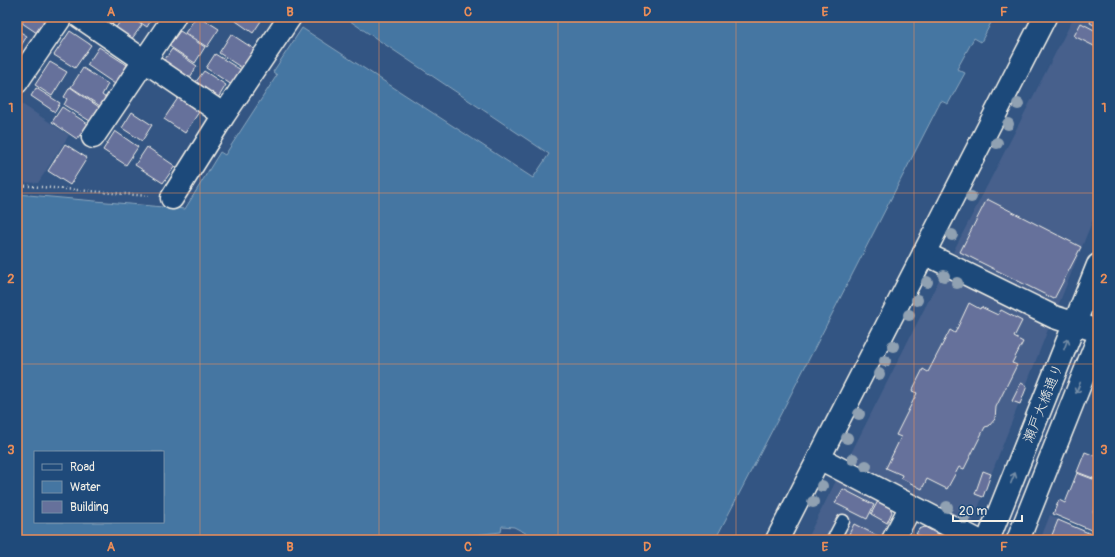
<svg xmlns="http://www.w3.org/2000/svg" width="1115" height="557" viewBox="0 0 1115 557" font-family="Pangolin,'Klee One',sans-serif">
	<rect width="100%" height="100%" fill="#335583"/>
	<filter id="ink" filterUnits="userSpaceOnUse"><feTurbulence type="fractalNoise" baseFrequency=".025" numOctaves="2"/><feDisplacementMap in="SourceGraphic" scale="8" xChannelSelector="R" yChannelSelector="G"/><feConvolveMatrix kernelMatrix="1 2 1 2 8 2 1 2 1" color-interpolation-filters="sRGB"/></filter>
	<g filter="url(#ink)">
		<!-- built -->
		<path fill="#46608c" d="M1074,17H1098V207L1058,306L953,252Z
			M17,101L69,135L38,183L17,182Z
			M942,274L1049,327L971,526L847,461Z
			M837,479L890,507L895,518L884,540H806Z
			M1050,515L1098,536V540H1040Z"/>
		<!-- water -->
		<path fill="#4576a2" stroke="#8ba7be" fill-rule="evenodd" d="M344,17H994L981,42L974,38L957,69L965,73L948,104L941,101L789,398L715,540H539L514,527L502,526L501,532L429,540H17V194L185,209L220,152L225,155L277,75L273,72L302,28L533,178L549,154ZM35,452H163V522H35Z"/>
		<!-- building -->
		<path fill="#66719b" stroke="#f4f1e8" d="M26,17H47L37,33L22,23Z
			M98,17H117L111,26Z
			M123,17H130L142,25L131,40L115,29Z
			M132,17H153L147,27Z
			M196,17H200L219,29L207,47L185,33Z
			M234,17H255L261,21L253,33L233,19Z
			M1092,17H1098V27L1090,23Z
			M1081,23L1098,32V48L1074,36Z
			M17,30L27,36L17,52Z
			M70,31L91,45L75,68L54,55Z
			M180,31L205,47L195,63L169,46Z
			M231,34L254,49L242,68L219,53Z
			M99,47L127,65L115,84L87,65Z
			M172,49L197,66L189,79L163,62Z
			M215,54L241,70L232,85L206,68Z
			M50,62L67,72L52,96L35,85Z
			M83,68L108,84L102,95L106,98L100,106L71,87Z
			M204,71L226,85L218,98L195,83Z
			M70,87L99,107L90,121L64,105L67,99L64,97Z
			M36,88L60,103L55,112L31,96Z
			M180,95L201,109L185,133L164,119Z
			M62,107L88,124L77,139L52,122Z
			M132,112L152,125L142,141L122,128Z
			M115,131L138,147L126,165L103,150Z
			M65,144L87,158L70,185L48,171Z
			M147,147L175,166L163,183L135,165Z
			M987,199L1081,247L1054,299L960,252Z
			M969,303L980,309L981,307L998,315L1001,310L1022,321L1014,337L1023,342L1012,363L1017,365L996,407L995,419L989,426L985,427L964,469L959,467L947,489L927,479L922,489L901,478L902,475L886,468L901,437L896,435L917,393L912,391L923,369L928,372L950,330L955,333Z
			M1021,383L1027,386L1020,404L1012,401Z
			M1085,452L1098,457V480L1077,472Z
			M983,471L991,474L983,497L975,494Z
			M1077,473L1098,481V501L1093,512L1098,514V533L1053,514L1059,500L1065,503Z
			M843,489L874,505L867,519L835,503Z
			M878,501L890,508L892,512L887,523L871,514Z
			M1058,520L1098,537V540H1050Z
			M854,524L878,536L876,540H846Z
			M925,527L948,540H918L920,536L916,534L919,529Z"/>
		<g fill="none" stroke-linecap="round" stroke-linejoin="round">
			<defs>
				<path id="service" d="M833,540L843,521"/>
				<path id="minor" d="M80,17L224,115
					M17,82L61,17
					M93,137L174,17
					M172,198L224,115L290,17
					M924,253L1054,317L1098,331
					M819,458L977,540
					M893,540L911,506"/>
				<path id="tertiary" d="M777,540L1045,17
					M988,540L1098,265
					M1018,540L1098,339"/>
			</defs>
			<!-- service casing -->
			<use href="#service" stroke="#f4f1e8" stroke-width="15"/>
			<!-- minor casing -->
			<use href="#minor" stroke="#f4f1e8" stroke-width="25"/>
			<!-- tertiary casing -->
			<use href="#tertiary" stroke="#f4f1e8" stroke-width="25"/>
			<!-- path -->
			<path stroke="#f4f1e8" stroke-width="2.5" stroke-dasharray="1 3" stroke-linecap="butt" d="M17,185L149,196"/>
			<!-- service -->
			<use href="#service" stroke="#1f4a7a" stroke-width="12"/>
			<!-- minor -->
			<use href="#minor" stroke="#1f4a7a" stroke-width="22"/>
			<!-- tertiary -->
			<use href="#tertiary" stroke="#1f4a7a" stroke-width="22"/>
		</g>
		<!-- trees -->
		<g fill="#90a1b2">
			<circle cx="1018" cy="104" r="6"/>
			<circle cx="1008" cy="124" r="6"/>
			<circle cx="997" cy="143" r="6"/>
			<circle cx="971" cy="197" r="6"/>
			<circle cx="952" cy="235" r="6"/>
			<circle cx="944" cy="276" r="6"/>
			<circle cx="927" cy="282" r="6"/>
			<circle cx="957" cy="283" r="6"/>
			<circle cx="917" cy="300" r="6"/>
			<circle cx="909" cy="315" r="6"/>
			<circle cx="893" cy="346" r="6"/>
			<circle cx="885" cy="361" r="6"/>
			<circle cx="879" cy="374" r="6"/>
			<circle cx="859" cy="414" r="6"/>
			<circle cx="847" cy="438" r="6"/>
			<circle cx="853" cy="459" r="6"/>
			<circle cx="866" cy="466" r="6"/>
			<circle cx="822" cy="486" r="6"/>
			<circle cx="813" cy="502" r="6"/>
			<circle cx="947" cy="507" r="6"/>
			<circle cx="965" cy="518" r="6"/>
		</g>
		<!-- one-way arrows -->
		<defs><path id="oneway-shaft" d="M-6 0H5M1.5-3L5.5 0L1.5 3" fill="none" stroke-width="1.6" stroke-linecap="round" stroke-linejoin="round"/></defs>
		<g stroke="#748da6">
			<use href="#oneway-shaft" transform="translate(1066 344) rotate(-69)"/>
			<use href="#oneway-shaft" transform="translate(1078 388) rotate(112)"/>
			<use href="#oneway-shaft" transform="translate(1013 478) rotate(-68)"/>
		</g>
	</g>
	<!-- grid -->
	<path fill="none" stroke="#ec8e59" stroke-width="1" stroke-opacity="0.55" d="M200,17V540M379,17V540M558,17V540M736,17V540M914,17V540M17,193H1098M17,364H1098"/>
	<g text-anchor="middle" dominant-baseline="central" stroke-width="3.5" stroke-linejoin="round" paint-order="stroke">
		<!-- street labels -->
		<g font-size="14" fill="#f4f1e8" stroke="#1f4a7a">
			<text transform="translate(1043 403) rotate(-68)">瀬戸大橋通り</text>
		</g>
	</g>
	<!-- margin -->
	<rect width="1115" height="557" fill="none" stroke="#1f4a7a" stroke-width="44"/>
	<!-- legend -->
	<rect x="34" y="451" width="130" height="72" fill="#1f4a7a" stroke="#748da6"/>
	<rect x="42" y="464" width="20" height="6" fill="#1f4a7a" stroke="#748da6"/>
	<text x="70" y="471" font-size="12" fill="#f4f1e8">Road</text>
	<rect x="42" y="481" width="20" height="12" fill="#4576a2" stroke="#748da6"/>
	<text x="70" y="491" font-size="12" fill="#f4f1e8">Water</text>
	<rect x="42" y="501" width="20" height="12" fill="#66719b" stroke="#748da6"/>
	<text x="70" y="511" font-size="12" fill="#f4f1e8">Building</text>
	<!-- scale -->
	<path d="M953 515v6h69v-6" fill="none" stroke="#f4f1e8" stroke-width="2"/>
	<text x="959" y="515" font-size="12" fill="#f4f1e8" stroke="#1f4a7a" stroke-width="3" paint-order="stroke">20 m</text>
	<rect x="22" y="22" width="1071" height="513" fill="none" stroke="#ec8e59" stroke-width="1.5"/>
	<g font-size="13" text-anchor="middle" font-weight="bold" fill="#ec8e59">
		<text x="111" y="16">A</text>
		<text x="290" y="16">B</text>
		<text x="468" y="16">C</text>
		<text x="647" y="16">D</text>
		<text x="825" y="16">E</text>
		<text x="1004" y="16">F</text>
		<text x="11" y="112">1</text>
		<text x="1104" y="112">1</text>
		<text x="11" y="283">2</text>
		<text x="1104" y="283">2</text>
		<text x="11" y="454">3</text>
		<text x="1104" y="454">3</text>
		<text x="111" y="551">A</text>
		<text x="290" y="551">B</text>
		<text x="468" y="551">C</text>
		<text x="647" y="551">D</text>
		<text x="825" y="551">E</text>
		<text x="1004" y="551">F</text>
	</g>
</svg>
